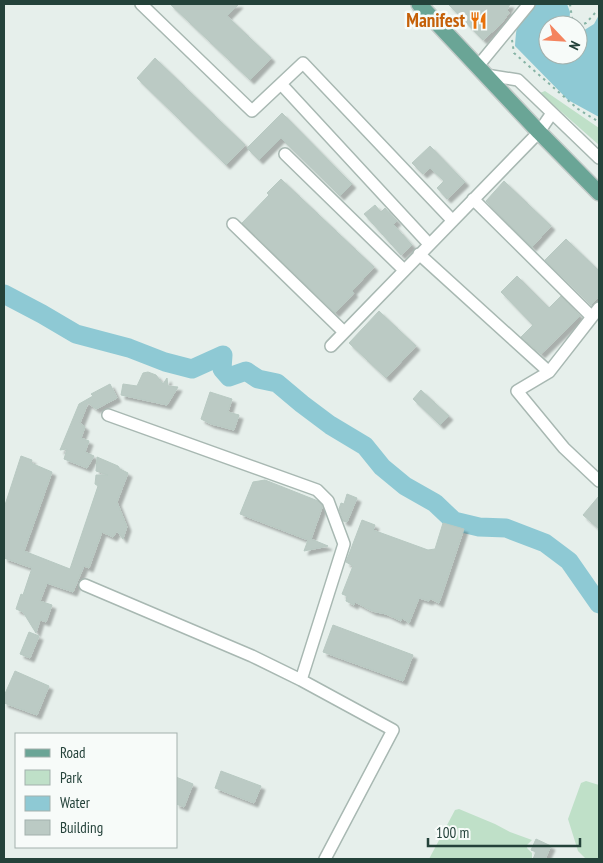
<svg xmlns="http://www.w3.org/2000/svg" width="603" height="863" viewBox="0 0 603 863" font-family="'PT Sans Narrow',sans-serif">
	<defs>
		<filter id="shadow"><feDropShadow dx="4" dy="4" stdDeviation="1" flood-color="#0004"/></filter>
	</defs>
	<rect width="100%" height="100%" fill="#e6efeb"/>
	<!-- green -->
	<path fill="#bfe0c8" d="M545,91L599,128V145L540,93Z
		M586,781L599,785V859H586L578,851L568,819L581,783Z
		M459,809L495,824L510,832L532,840L527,845V848L532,853V859H429L455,810Z"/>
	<!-- water -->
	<path fill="#8ec9d4" d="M537,4H567L570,12L569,25H548V55H578V34L594,24L599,15V117L568,100L515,46C517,22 516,19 537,4Z"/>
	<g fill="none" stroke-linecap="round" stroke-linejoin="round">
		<!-- river -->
		<path stroke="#8ec9d4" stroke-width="19" d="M4,294L42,314L76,334L129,348L165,362L192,369L223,355L222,369L229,377L246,371L258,379L277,383L302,404L330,425L365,446L382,467L405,486L435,503L454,521L479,527L506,528L545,543L569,561L599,604"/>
	</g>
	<!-- building -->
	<path fill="#bbcac4" stroke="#b8c9c2" filter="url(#shadow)" d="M170,4H239L227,16L271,58L250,80Z
		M448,4H510L507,10L509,13L501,24L483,40Z
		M155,58L245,145L226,165L137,78Z
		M282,113L352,184L340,196L281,138L259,160L247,148Z
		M430,146L465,182L447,199L437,188L444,181L430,168L423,174L412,163Z
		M281,179L374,267L352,291L354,293L335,313L242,223L269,195L267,193Z
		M504,181L551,226L532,247L486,201Z
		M375,205L381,212L385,208L397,221L393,224L412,245L401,255L364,214Z
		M566,239L599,271V296L591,305L545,260Z
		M517,276L549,308L561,296L580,316L541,354L521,337L533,325L501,292Z
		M379,311L416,346L386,378L349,343Z
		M148,372L156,375L163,384L167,378L168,386L178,387L167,405L121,395L123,384L137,386L143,373Z
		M110,384L117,398L96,409L88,403L80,423L85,427L81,438L89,441L85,452L94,456L87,468L64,459L67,449L60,450L79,404L93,396L91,394Z
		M421,390L449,416L440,425L413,399Z
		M210,392L232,399L228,412L239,415L234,430L211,424L201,419Z
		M21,456L32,460L31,463L52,472L24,551L70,569L98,486L95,484L96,475H108L96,471L97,457L118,466L120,469L128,473L117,502L127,527L123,539L117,531L113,537L102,532L89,568L84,566L73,592L47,583L40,601L52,605L46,622L40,620L36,633L23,612L16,609L21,594L23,595L32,568L4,558V508Z
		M265,480L318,501L322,505V508L311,539L328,546L304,551L308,540L240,514L253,482Z
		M347,494L357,498L347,522L343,521L339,509L341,503L344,504Z
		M599,496V529L583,515Z
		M362,520L375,525L373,530L428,550L435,549L443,523L464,529L439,603L431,599L429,601L419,598L409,623L402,618L401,621L386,614L372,611L355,602L354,605L346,601L347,596L342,594L353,566L346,562Z
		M333,625L413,655L403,681L323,652Z
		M29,632L39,636L30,658L20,654Z
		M15,671L49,686L37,715L4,703V696Z
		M221,771L261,786L254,803L215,788Z
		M176,777L193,784L184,807L176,804Z
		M536,839L551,846L545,859H533L536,852L531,850Z"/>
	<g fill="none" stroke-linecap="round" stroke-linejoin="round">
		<defs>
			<path id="minor" d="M141,4L252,111L303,63L452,220
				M478,66L529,4
				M486,75L518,80L599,158
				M281,84L429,244
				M285,154L404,270
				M473,199L591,316
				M233,224L344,332
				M419,254L549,372
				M599,308L549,372L517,391L564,448L599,481
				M331,346L539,132L552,113
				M108,415L317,490L328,501L344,544L301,680
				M85,585L252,656L301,680L393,730L325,859"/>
			<path id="major" d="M419,4L539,132L599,193"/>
		</defs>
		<!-- minor casing -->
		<use href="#minor" stroke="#a8b8b2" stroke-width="14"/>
		<!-- major casing -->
		<use href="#major" stroke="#c2cac8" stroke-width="18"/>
		<!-- path -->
		<path stroke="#86b3a5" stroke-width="2" stroke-dasharray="2.5 4" stroke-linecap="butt" d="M570,4L573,25
			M578,26L586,23L596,12H599
			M512,40L514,53L578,109L599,122"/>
		<!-- minor -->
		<use href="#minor" stroke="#fff" stroke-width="11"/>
		<!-- major -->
		<use href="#major" stroke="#6aa596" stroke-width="15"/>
	</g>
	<!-- icons -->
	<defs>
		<symbol id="restaurant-bare" viewBox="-9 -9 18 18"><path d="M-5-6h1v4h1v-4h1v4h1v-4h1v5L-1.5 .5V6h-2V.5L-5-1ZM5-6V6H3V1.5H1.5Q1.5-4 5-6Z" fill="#e8710a" stroke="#f7fbf9" stroke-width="2.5" paint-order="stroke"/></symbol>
	</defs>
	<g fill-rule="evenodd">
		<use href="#restaurant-bare" x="466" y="8" width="25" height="25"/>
	</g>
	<g text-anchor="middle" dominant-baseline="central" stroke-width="5" stroke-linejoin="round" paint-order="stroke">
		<!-- food labels -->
		<g font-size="19" font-weight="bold" fill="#c56008" stroke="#f7fbf9" text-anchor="end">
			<text x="465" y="20">Manifest</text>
		</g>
	</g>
	<!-- border -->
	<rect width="603" height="863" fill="none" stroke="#24423a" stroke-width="10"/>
	<!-- legend -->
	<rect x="15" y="733" width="162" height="115" fill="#f7fbf9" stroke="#a3b1ad"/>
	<rect x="25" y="749" width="25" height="8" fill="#6aa596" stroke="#a3b1ad"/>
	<text x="60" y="758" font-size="15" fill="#24423a">Road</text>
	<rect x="25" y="770" width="25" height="15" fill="#bfe0c8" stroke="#a3b1ad"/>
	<text x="60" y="783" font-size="15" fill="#24423a">Park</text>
	<rect x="25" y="796" width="25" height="15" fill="#8ec9d4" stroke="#a3b1ad"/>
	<text x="60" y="808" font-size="15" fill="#24423a">Water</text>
	<rect x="25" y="820" width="25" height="15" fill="#bbcac4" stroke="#a3b1ad"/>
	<text x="60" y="833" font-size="15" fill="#24423a">Building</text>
	<!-- north arrow -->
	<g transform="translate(563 40) rotate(115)"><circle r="24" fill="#f7fbf9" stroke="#a3b1ad"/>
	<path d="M0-4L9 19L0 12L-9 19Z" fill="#f4845f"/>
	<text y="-8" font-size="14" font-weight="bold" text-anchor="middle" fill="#24423a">N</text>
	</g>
	<!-- scale -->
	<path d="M428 838v8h152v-8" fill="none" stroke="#24423a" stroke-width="2.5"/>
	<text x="436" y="838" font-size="15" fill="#24423a" stroke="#f7fbf9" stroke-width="4" paint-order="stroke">100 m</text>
</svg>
